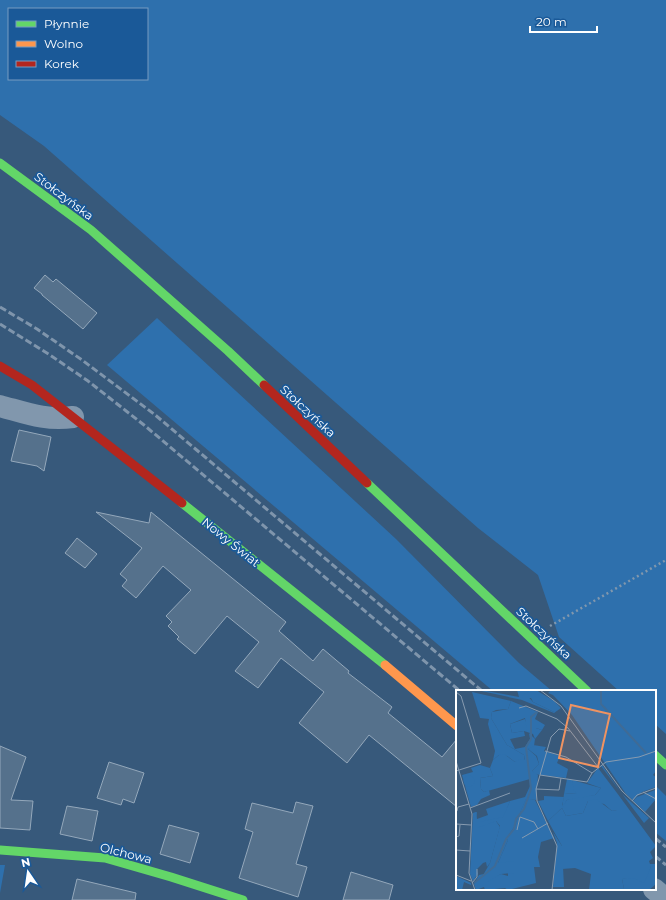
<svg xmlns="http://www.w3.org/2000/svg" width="666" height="900" viewBox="0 0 666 900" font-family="Montserrat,sans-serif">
	<rect width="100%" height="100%" fill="#37597b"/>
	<!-- green -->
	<path fill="#2e70ad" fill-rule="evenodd" d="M0,0H666V734L655,724V691H619L559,637L538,575L478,528L44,146L0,115ZM9,9H147V79H9Z
		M157,318L396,539L519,663L552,691H493L107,365Z
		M655,785L666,796V841L655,832Z
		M0,865H5L0,893Z"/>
	<!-- building -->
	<path fill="#55718c" stroke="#94a8bb" d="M45,275L53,282L56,279L97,313L83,329L42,295V294L34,288Z
		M19,430L51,437L44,471L37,466L11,461Z
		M96,512L149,523L151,512L286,622L279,631L313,661L323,649L349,671L348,673L392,707L388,713L442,757L457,739V807L369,735L347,763L299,723L324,692L281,658L258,688L235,671L259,642L227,616L195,654L177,639L179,637L168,626L172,622L166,616L191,590L163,566L136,598L122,586L127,580L120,574L142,548Z
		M77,538L97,554L85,568L65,553Z
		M0,746L26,757L11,800L33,801L30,830L0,828Z
		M109,762L144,773L134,803L123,799L121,805L97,798Z
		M296,802L313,806L296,864L307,867L298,897L239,878L253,832L245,829L252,803L293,813Z
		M67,806L98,811L92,841L60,834Z
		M169,825L199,833L190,863L160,854Z
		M351,872L393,885L389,900H343Z
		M77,879L136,893L135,900H72Z"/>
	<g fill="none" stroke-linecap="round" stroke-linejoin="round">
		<!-- path -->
		<path stroke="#8197ad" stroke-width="2.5" stroke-dasharray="2 3" stroke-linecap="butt" d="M550,626L666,560"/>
		<!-- street -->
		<path stroke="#8197ad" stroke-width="22" d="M0,406C26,413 46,421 73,417
			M654,889L666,899"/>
		<!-- fast -->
		<path stroke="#63d668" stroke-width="9" d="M0,163L91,230L228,351L264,385
			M367,483L587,691
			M182,503L385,665
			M655,755L666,765
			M0,850L105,858L171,877L243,900"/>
		<!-- slow -->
		<path stroke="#ff974d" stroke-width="9" d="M385,665L457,726"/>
		<!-- jam -->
		<path stroke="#b3261e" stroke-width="9" d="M0,366L32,385L182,503
			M264,385L367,483"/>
		<!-- rail -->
		<path stroke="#7f95ac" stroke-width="3" stroke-dasharray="7 3" stroke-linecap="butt" d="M0,307L37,329L82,360L154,414L482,691
			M0,324L50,355L88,381L144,425L460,691
			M655,838L666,847
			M655,856L666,865"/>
	</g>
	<g text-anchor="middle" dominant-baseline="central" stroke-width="3.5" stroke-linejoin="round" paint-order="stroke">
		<!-- street labels -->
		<g font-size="12" fill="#fff" stroke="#1a5998">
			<text transform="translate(64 196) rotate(37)">Stołczyńska</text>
			<text transform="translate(308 411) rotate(43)">Stołczyńska</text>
			<text transform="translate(231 542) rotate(39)">Nowy Świat</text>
			<text transform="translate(544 633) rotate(43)">Stołczyńska</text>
			<text transform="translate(126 853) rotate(14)">Olchowa</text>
		</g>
	</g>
	<!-- overview -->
	<g transform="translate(456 690)">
		<rect width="200" height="200" fill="#37597b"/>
		<path d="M21,0H25L63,7L61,0H74L70,4L77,12L98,22V11L105,18L98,23L66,10ZM95,0H200V81L197,85L200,87V97L186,102L177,110L170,104L116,25L97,5L92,3ZM16,2L55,11L52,19L40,20L36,22L35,28L51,55L68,65L69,71L59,72L51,66L43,65L37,70L39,61L32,34L33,29L24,28ZM69,29L71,35L86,40L79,49L77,44L68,41L56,43L54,34ZM77,55L90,57L88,61L104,66L101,73L112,79L110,88L77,84L76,81L83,74L81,66L72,59ZM24,75L34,78L37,86L24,88L25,99L28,102L33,100L34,105L25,109L21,115L15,117L6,85L17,82L15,78ZM146,75L166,104L193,128L188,133L145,76ZM142,78L161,103L162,120L156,121L148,114L132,111L127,123L110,126L106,118L92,131L82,111L88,110V106L108,107L106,116L111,110L120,106L139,105L145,98L131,93ZM111,89L116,90L122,103L108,104ZM199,100L200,109L189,122L177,111L181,107ZM70,108L79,110L98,148L85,152L82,167L84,177H78L80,193L52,200L49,198L29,200L28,197L20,200L18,194L23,185L28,184L35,188L45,184L52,186V173H42L52,150L50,149L58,137ZM54,111L48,127L40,131L44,137L34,173L31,177L30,172L27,173L21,179L22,184L17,191L14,184L17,123L20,122L21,129L32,125L30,119ZM97,142L106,156L108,197H97L101,153ZM193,174H200V194L193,200L168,199L166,189L191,183L195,177ZM0,186L15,193V195L8,192L6,200H0Z" fill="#2e70ad"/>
		<path d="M74,0H80L98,11V22L77,12L75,8H67L66,6ZM55,11L82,22L79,29L89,35L86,40L80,38L76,42H71L69,28L54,34L56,43L68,41L69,46L54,49L59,59L69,57L74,49L73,43L79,49L78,56L72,59L80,66L83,74L76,81L82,85L80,110L70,109L58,137L50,149L52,150L42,173L58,171V183L45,184L31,192L26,187L34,173L44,136L40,131L21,138L17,134L18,123L21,122L20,129L23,132L47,127L54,111L69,107L74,96V89L28,102L25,99L24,88L37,86L34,78L37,70L43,65L48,64L59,72L64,69L69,70L68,65L51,55L35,28L36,22L52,19ZM7.5 91a5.5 5.5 0 1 1 11 0a5.5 5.5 0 1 1-11 0ZM116,90L145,98L139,105L111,110L106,118L110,126L127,123L132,111L140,109L156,121L161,120V103L200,156L194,162L197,168L193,171L195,177L188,193L177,188L166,189L168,199L172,200H133L135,184L119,178L106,179V156L92,131L106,118L108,104L121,103L118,101Z" fill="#2e70ad"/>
		<path fill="none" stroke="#3f6b96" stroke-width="2" d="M145,0V14L190,63M18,193L39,176L50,149L58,139L60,129L68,119L75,99L70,57L75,49V27L81,22"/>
		<path fill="none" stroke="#879bb0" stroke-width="1" d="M84,0L105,16L166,101L200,133M0,2L5,6L25,73L0,81M63,18L70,16L101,29L112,38L142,77M89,61L110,67L136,83M0,71L16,124L13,183L19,200M84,85L131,92L136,83L150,72L183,67L200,61M80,99L103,100L105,88M187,102L200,109M176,111L181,105L200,98M14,118L54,103M1,121L2,117L13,114M0,134L15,135M61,140L64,127L78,132L82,139M0,147L3,146L4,135M66,148L92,133M0,160L14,161M0,185L15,191M16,193L21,187V179M96,200L101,156L81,111L80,99L95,47L103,39L114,41"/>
		<path fill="#f09361" fill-opacity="0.15" stroke="#f09361" stroke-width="2" d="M115,15L154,24L142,77L103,68Z"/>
		<rect width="200" height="200" fill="none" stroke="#fff" stroke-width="2"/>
	</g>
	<!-- legend -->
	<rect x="8" y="8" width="140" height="72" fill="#1a5998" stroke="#769bc1"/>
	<rect x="16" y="21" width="20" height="6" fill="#63d668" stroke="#769bc1"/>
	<text x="44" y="28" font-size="12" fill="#ffffff">Płynnie</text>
	<rect x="16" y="41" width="20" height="6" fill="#ff974d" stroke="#769bc1"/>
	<text x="44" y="48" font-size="12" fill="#ffffff">Wolno</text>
	<rect x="16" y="61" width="20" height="6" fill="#b3261e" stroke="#769bc1"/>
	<text x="44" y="68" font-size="12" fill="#ffffff">Korek</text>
	<!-- north arrow -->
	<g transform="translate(28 872) rotate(347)" stroke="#1a5998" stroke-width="3" paint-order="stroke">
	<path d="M0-3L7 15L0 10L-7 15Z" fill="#ffffff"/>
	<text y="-6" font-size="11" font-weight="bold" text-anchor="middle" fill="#ffffff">N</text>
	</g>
	<!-- scale -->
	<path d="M530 26v6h67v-6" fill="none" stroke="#ffffff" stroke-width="2"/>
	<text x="536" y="26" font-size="12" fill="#ffffff" stroke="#1a5998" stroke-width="3" paint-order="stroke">20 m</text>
</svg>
